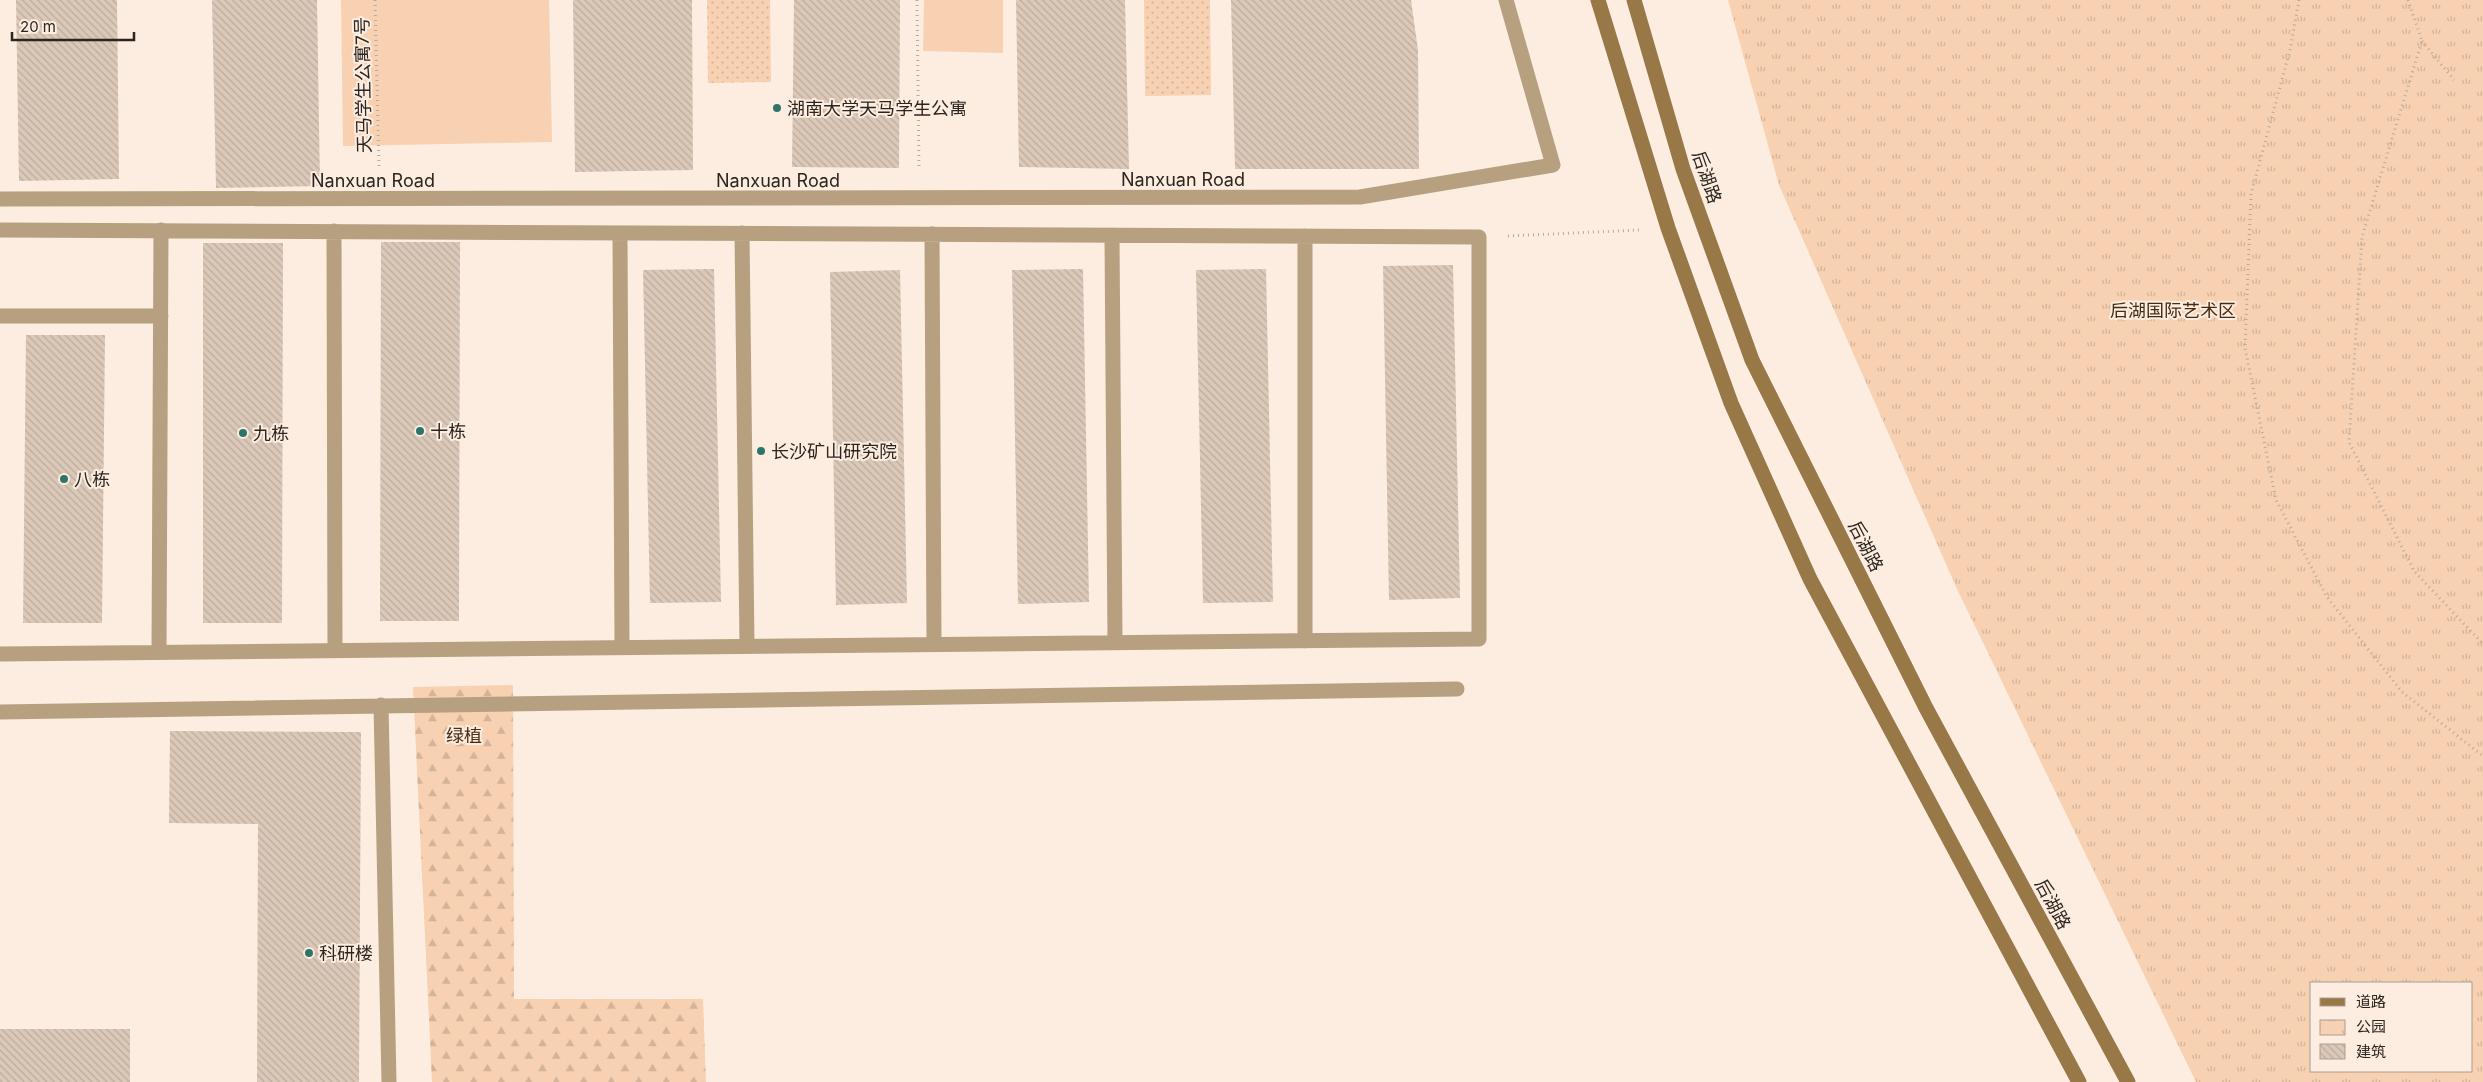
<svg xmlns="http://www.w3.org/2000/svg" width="2483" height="1082" viewBox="0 0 2483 1082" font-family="Inter,'Noto Sans SC',sans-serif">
	<defs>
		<pattern id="grass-dots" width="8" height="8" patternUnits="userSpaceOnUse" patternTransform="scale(1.25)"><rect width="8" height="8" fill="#f7d1b1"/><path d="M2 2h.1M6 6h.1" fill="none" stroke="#d4b398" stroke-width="1.8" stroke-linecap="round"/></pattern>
		<pattern id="forest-firs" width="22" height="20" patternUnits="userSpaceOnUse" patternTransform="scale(1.25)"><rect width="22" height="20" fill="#f7d1b1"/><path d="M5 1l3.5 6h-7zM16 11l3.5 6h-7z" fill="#d4b398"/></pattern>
		<pattern id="park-tufts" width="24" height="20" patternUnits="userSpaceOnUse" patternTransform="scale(1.25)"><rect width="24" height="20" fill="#f7d1b1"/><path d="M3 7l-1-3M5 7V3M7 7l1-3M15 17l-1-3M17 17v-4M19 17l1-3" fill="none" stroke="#d4b398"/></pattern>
		<pattern id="building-back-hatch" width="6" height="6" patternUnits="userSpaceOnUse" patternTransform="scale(1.25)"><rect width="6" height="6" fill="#dbc8b8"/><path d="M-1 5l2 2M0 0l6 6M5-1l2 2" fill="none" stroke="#bcac9e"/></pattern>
	</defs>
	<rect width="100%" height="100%" fill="#fcede0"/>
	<!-- grass -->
	<path fill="url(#grass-dots)" d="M707,0H770L771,82L708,83Z
		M1144,0H1210L1211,95L1145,96Z"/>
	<!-- forest -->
	<path fill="url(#forest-firs)" d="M513,685L514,999H703L706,1082H432L413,687Z"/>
	<!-- park -->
	<path fill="url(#park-tufts)" fill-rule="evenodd" d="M1728,0H2483V1082H2196L1957,589L1779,185ZM2312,983H2472V1071H2312Z"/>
	<!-- pitch -->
	<path fill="#f7d1b1" d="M341,0H549L552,142L343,146Z
		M924,0H1003V53L923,51Z"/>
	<!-- building -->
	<path fill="url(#building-back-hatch)" d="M16,0H117L119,179L19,181Z
		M212,0H317L320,186L216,188Z
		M573,0H692L693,170L575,172Z
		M794,0H900L899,168L792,167Z
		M1016,0H1125L1129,169L1019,167Z
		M1231,0H1411L1418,50L1419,169H1235Z
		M381,242H460L459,621H380Z
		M203,243H283L282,623H203Z
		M1453,265L1460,598L1389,600L1383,266Z
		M714,269L721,602L650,603L643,270Z
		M1083,269L1089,602L1018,604L1012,270Z
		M1266,269L1273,602L1203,603L1196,270Z
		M900,270L907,603L836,605L830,272Z
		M26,335H105L102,623H23Z
		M170,731L361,732L359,1082H257L258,824L169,823Z
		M0,1029H130V1082H0Z"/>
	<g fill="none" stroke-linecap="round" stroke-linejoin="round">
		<!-- path -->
		<path stroke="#b6a99f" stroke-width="3" stroke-dasharray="1 4" stroke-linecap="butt" d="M375,0L379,169
			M917,0L919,169
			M2299,0L2290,50L2251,194L2245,348L2276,500L2327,597L2402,692L2483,756
			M2408,0L2422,41L2362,237L2349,442L2414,571L2483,644
			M2422,41L2454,80
			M1508,236L1639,230"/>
		<!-- street -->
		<path stroke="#b6a080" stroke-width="15" d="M0,199L1360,197L1553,165L1506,0
			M0,230L1479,237V639L0,654
			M334,231L335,650
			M620,233L622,647
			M742,233L747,646
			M932,234L934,644
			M1112,235L1115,642
			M1305,236V641
			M0,316H161
			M159,652L161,230
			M381,705L389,1082
			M0,712L1457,689"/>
		<!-- secondary -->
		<path stroke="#997848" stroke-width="15" d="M1598,0L1668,228L1731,403L1810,579L2079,1082
			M1634,0L1683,169L1752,360L1926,708L2128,1082"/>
	</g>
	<!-- markers -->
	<g fill="#2f7468" stroke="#fcede0" stroke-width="2">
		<circle cx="777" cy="108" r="5"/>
		<circle cx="420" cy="431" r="5"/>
		<circle cx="243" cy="433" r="5"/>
		<circle cx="761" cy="451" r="5"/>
		<circle cx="64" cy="479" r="5"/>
		<circle cx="309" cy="953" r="5"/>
	</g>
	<g text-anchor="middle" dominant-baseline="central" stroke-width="4" stroke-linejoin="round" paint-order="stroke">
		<!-- street labels -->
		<g font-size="18" fill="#2c251f" stroke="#fcede0">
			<text transform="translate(363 85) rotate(-91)">天马学生公寓7号</text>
			<text transform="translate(1707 177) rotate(71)">后湖路</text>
			<text x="1183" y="179">Nanxuan Road</text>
			<text x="373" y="180">Nanxuan Road</text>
			<text x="778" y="180">Nanxuan Road</text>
			<text transform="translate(1866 546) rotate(63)">后湖路</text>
			<text transform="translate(2053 904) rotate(62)">后湖路</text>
		</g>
		<!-- poi labels -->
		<g font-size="18" fill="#2c251f" stroke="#fcede0" text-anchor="start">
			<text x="787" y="108">湖南大学天马学生公寓</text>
			<text x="430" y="431">十栋</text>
			<text x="253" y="433">九栋</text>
			<text x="771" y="451">长沙矿山研究院</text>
			<text x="74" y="479">八栋</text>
			<text x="319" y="953">科研楼</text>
		</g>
		<!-- park labels -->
		<g font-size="18" fill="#482c11" stroke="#fcede0">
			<text x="2173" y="310">后湖国际艺术区</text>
			<text x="464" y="735">绿植</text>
		</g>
	</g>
	<!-- legend -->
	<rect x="2310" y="982" width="162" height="90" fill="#fcede0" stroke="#a99d93"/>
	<rect x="2320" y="998" width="25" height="8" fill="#997848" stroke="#a99d93"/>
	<text x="2356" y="1007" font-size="15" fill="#2c251f">道路</text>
	<rect x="2320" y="1020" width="25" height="15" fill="url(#park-tufts)" stroke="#a99d93"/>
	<text x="2356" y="1032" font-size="15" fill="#2c251f">公园</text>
	<rect x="2320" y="1044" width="25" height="15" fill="url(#building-back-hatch)" stroke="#a99d93"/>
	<text x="2356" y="1057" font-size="15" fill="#2c251f">建筑</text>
	<!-- scale -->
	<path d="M12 32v8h122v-8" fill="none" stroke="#2c251f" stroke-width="2.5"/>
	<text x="20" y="32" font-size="15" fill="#2c251f" stroke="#fcede0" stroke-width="4" paint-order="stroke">20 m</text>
</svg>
